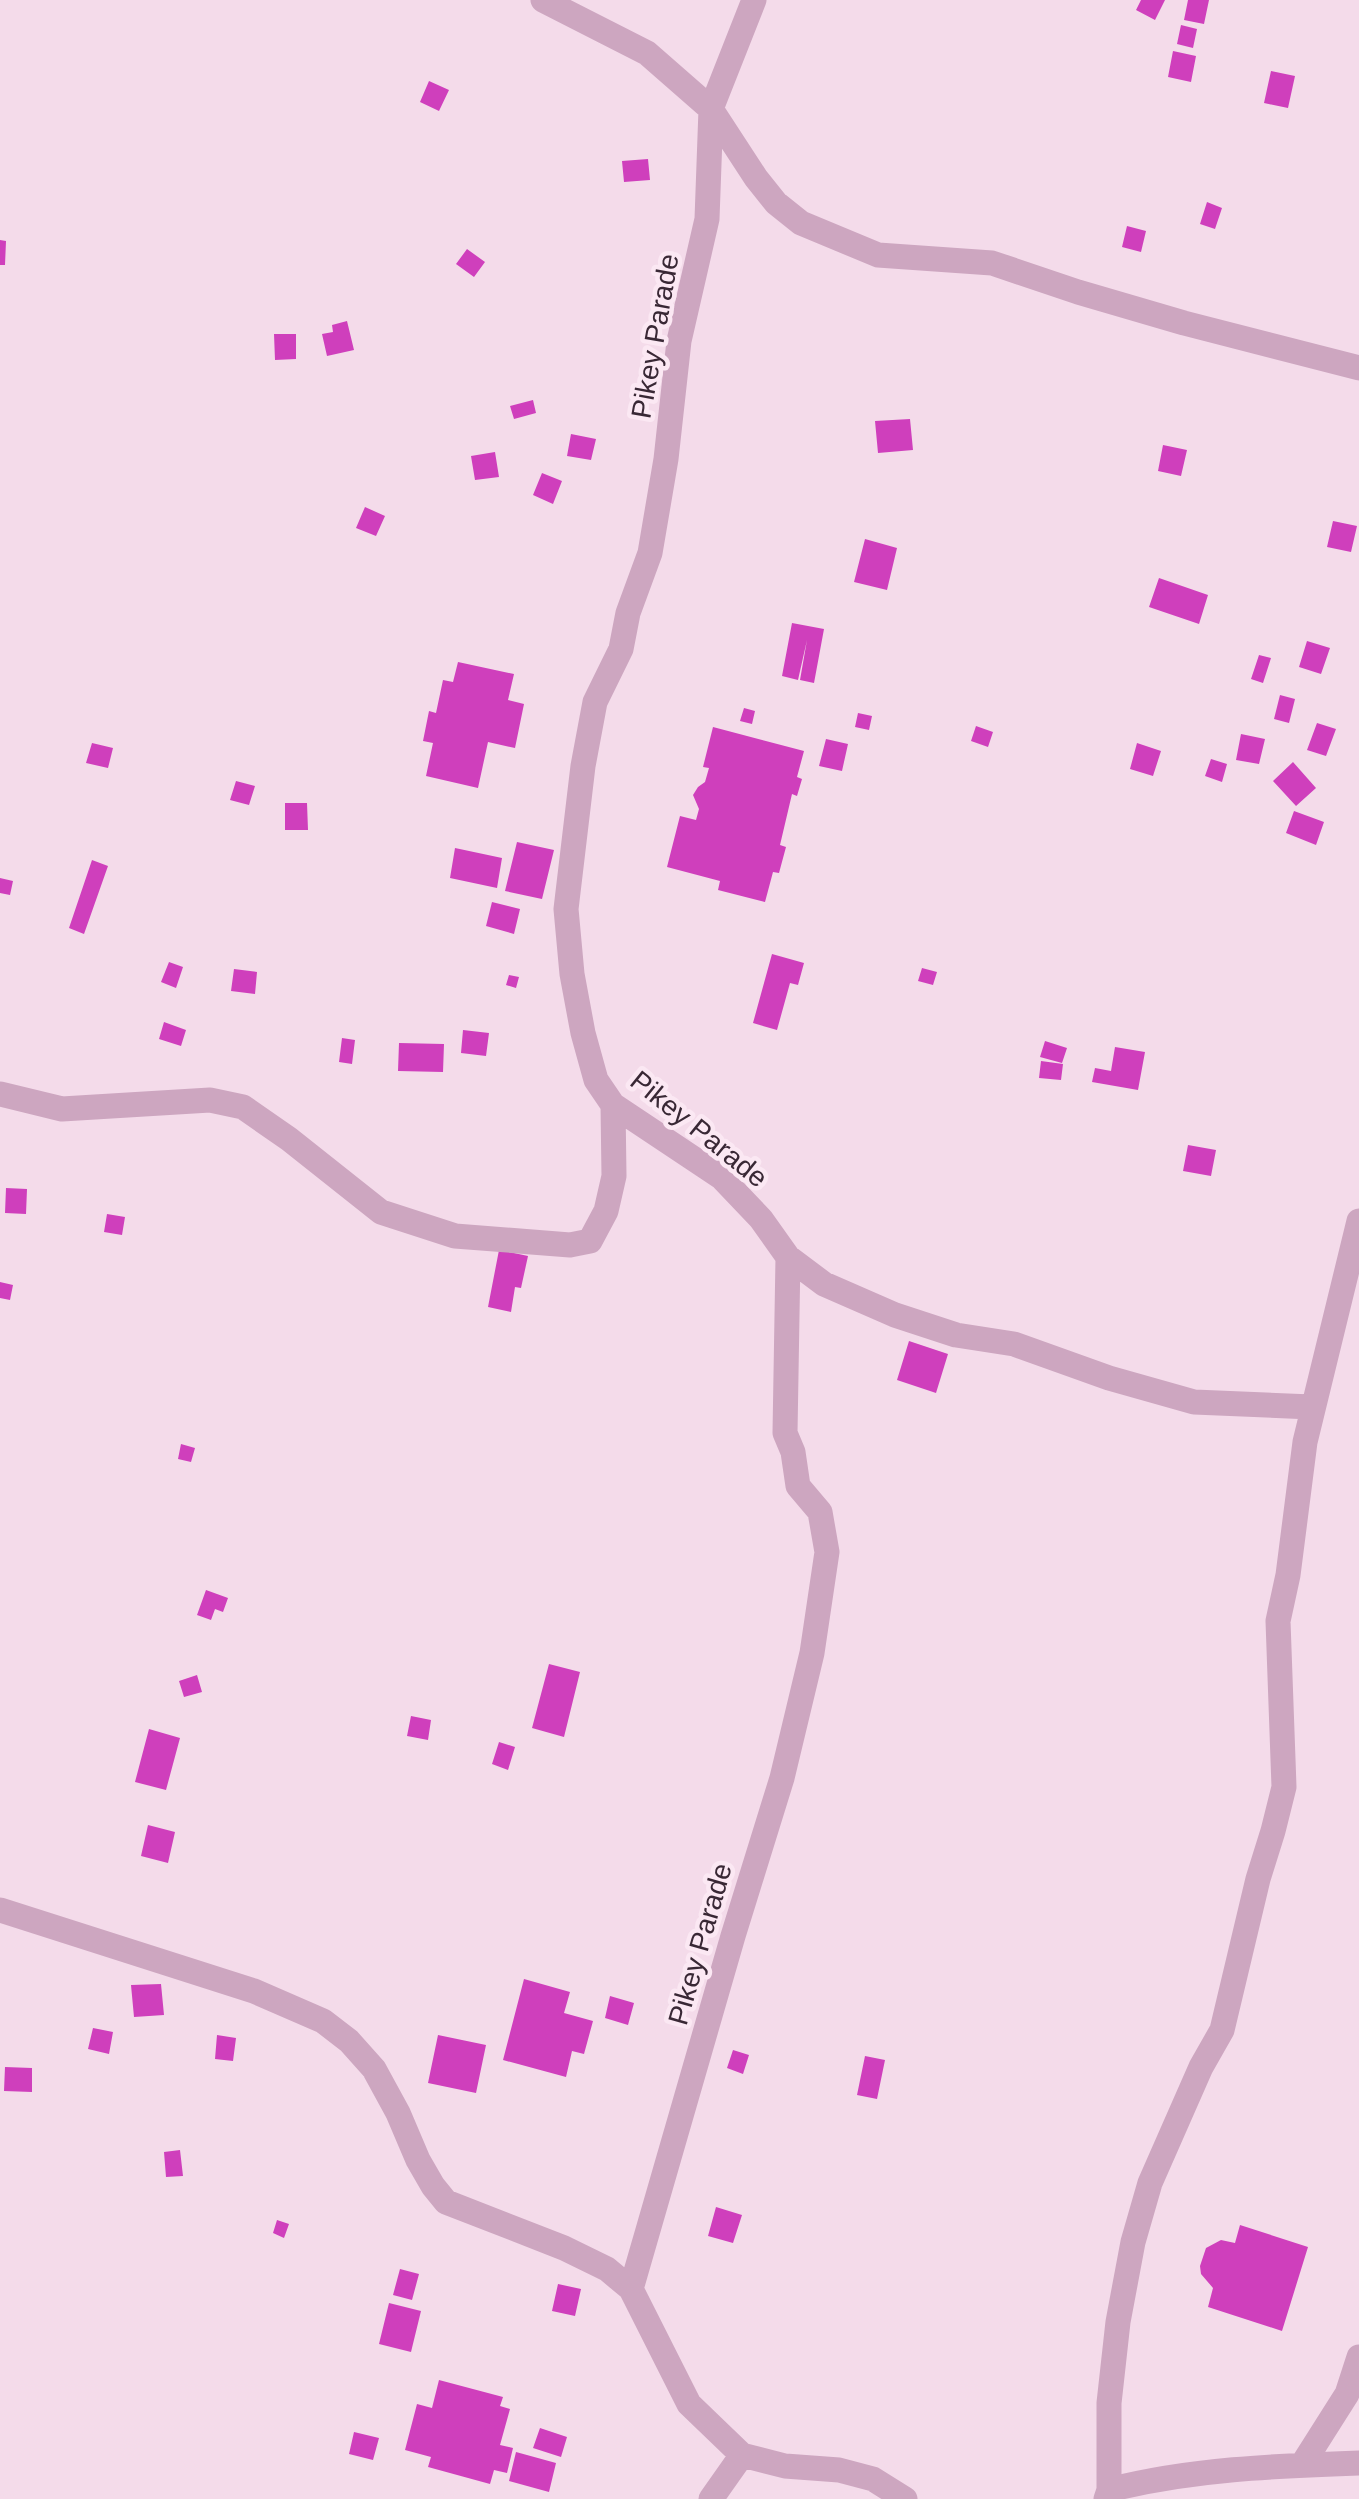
<svg xmlns="http://www.w3.org/2000/svg" width="1359" height="2499" viewBox="0 0 1359 2499" font-family="Helvetica,sans-serif">
	<rect width="100%" height="100%" fill="#f4dbea"/>
	<!-- building -->
	<path fill="#cf3fbc" d="M1141,0H1165L1155,20L1136,10Z
		M1188,0H1209L1204,24L1184,20Z
		M1181,25L1197,29L1193,48L1177,44Z
		M1173,51L1196,56L1191,82L1168,77Z
		M1271,71L1295,76L1288,108L1264,103Z
		M429,81L449,90L439,111L420,102Z
		M648,159L650,180L624,182L622,161Z
		M1207,202L1222,208L1215,229L1200,224Z
		M1127,226L1146,231L1141,252L1122,247Z
		M0,240L6,241L5,265H0Z
		M467,249L485,262L474,277L456,264Z
		M347,321L354,350L327,356L322,334L333,332L332,325Z
		M274,334H296V359L275,360Z
		M533,400L536,413L514,419L510,406Z
		M910,419L913,450L878,453L875,421Z
		M571,434L596,439L591,460L567,456Z
		M1163,445L1187,450L1181,476L1158,471Z
		M495,452L499,477L475,480L471,456Z
		M542,473L562,481L553,504L533,495Z
		M365,507L385,516L376,536L356,528Z
		M1333,521L1357,526L1351,552L1327,547Z
		M865,539L897,548L887,590L854,582Z
		M1159,578L1208,595L1199,624L1149,607Z
		M792,623L824,629L814,683L800,680L807,640L798,680L782,676Z
		M1307,641L1330,648L1321,674L1299,667Z
		M1259,655L1271,658L1263,683L1251,679Z
		M458,662L514,674L508,700L524,704L515,748L488,742L478,788L426,776L433,743L423,741L429,711L436,713L443,680L453,682Z
		M1280,695L1295,699L1289,723L1274,719Z
		M744,708L755,711L752,724L740,721Z
		M858,713L872,716L869,730L855,727Z
		M1317,723L1336,729L1326,756L1307,750Z
		M976,726L993,732L988,747L971,741Z
		M713,727L804,751L797,777L802,779L797,796L792,794L780,845L786,847L779,873L773,872L765,902L718,890L720,881L667,867L680,816L696,820L699,809L693,795L698,787L705,782L709,768L703,767Z
		M1241,734L1265,739L1259,764L1236,760Z
		M826,739L848,744L842,771L819,766Z
		M92,743L113,748L108,768L86,763Z
		M1137,743L1161,751L1153,776L1130,769Z
		M1211,759L1227,764L1222,782L1205,776Z
		M1293,762L1316,788L1296,806L1273,781Z
		M236,781L255,786L249,805L230,800Z
		M285,803H307L308,830H285Z
		M1294,811L1324,822L1316,845L1286,833Z
		M517,842L554,850L542,899L505,891Z
		M455,848L502,858L497,888L450,878Z
		M92,860L108,866L84,934L69,928Z
		M0,878L13,881L10,895L0,893Z
		M492,902L520,909L514,934L486,926Z
		M772,954L804,963L798,985L790,983L777,1030L753,1023Z
		M169,962L183,967L176,988L161,982Z
		M922,968L937,972L933,985L918,981Z
		M234,969L257,972L255,994L231,991Z
		M509,975L519,977L516,988L506,985Z
		M164,1022L186,1030L181,1046L159,1039Z
		M463,1030L489,1033L486,1056L461,1053Z
		M342,1038L355,1040L352,1064L339,1062Z
		M1045,1041L1067,1048L1062,1063L1040,1057Z
		M399,1043L444,1044L443,1072L398,1071Z
		M1115,1047L1145,1052L1138,1090L1092,1082L1095,1068L1111,1071Z
		M1041,1061L1063,1064L1061,1080L1039,1078Z
		M1188,1145L1216,1150L1211,1176L1183,1171Z
		M6,1188L27,1189L26,1214L5,1213Z
		M107,1214L125,1217L122,1235L104,1232Z
		M499,1250L528,1256L521,1288L515,1287L511,1312L488,1307Z
		M0,1282L13,1285L10,1300L0,1298Z
		M909,1341L948,1354L936,1393L897,1380Z
		M181,1444L195,1448L191,1462L178,1459Z
		M206,1590L228,1598L223,1612L215,1609L211,1620L197,1615Z
		M549,1664L580,1672L564,1737L532,1728Z
		M197,1675L202,1692L184,1697L179,1681Z
		M411,1716L431,1720L428,1740L407,1736Z
		M149,1729L180,1738L166,1790L135,1782Z
		M499,1742L515,1747L508,1770L492,1764Z
		M148,1825L175,1832L168,1863L141,1856Z
		M524,1979L570,1992L564,2013L593,2021L584,2054L572,2051L566,2077L503,2060Z
		M161,1984L164,2015L134,2017L131,1985Z
		M610,1996L634,2003L628,2025L605,2018Z
		M93,2028L113,2032L109,2054L88,2049Z
		M217,2035L236,2038L233,2061L215,2059Z
		M438,2035L486,2045L476,2093L428,2083Z
		M733,2050L749,2055L743,2074L727,2068Z
		M865,2056L885,2060L877,2099L857,2095Z
		M5,2067L32,2068V2092L4,2091Z
		M180,2150L183,2176L166,2177L164,2152Z
		M716,2207L742,2215L733,2243L708,2236Z
		M277,2220L289,2224L284,2238L273,2233Z
		M1240,2225L1308,2247L1282,2331L1208,2307L1213,2288L1201,2274L1200,2266L1206,2248L1221,2240L1235,2243Z
		M400,2269L419,2274L412,2300L393,2295Z
		M558,2284L581,2289L575,2316L552,2311Z
		M389,2303L421,2311L411,2352L379,2344Z
		M439,2380L503,2397L500,2406L510,2409L500,2445L513,2448L507,2473L494,2470L490,2484L428,2467L431,2457L405,2450L417,2404L432,2408Z
		M540,2428L567,2437L561,2457L533,2448Z
		M354,2432L379,2438L373,2460L349,2454Z
		M516,2452L556,2463L549,2492L509,2481Z"/>
	<g fill="none" stroke-linecap="round" stroke-linejoin="round">
		<!-- minor -->
		<path stroke="#cda6c0" stroke-width="25" d="M543,0L647,53L711,109L756,178L776,203L801,223L878,255L992,263L1078,292L1184,323L1359,368
			M0,1094L62,1109L210,1100L243,1107L289,1139L381,1212L455,1236L570,1245L590,1241L606,1211L614,1176L613,1105
			M788,1257L824,1284L895,1315L956,1335L1014,1344L1109,1378L1194,1402L1312,1407
			M0,1910L254,1991L323,2021L349,2041L374,2069L398,2113L418,2160L433,2186L446,2202L564,2248L607,2269L631,2289L689,2404L742,2455L785,2466L839,2470L873,2479L905,2499
			M631,2289L733,1936L782,1778L812,1653L827,1552L820,1512L798,1486L793,1452L785,1433L788,1257L761,1219L721,1177L613,1105L596,1080L583,1033L572,974L566,909L583,766L595,702L621,649L628,613L650,553L666,459L679,341L707,219L711,109L754,0
			M1302,2465L1347,2394L1359,2357
			M1109,2490C1191,2469 1275,2466 1359,2463
			M711,2499L742,2455
			M1106,2499L1109,2490V2403L1118,2322L1133,2242L1150,2183L1201,2067L1222,2030L1258,1879L1273,1831L1284,1787L1278,1621L1288,1575L1305,1442L1359,1221"/>
	</g>
	<g text-anchor="middle" dominant-baseline="central" stroke-width="9" stroke-linejoin="round" paint-order="stroke">
		<!-- street labels -->
		<g font-size="28" fill="#392835" stroke="#fbe8f3">
			<text transform="translate(655 336) rotate(-80)">Pikey Parade</text>
			<text transform="translate(699 1129) rotate(39)">Pikey Parade</text>
			<text transform="translate(700 1944) rotate(-74)">Pikey Parade</text>
		</g>
	</g>
</svg>
